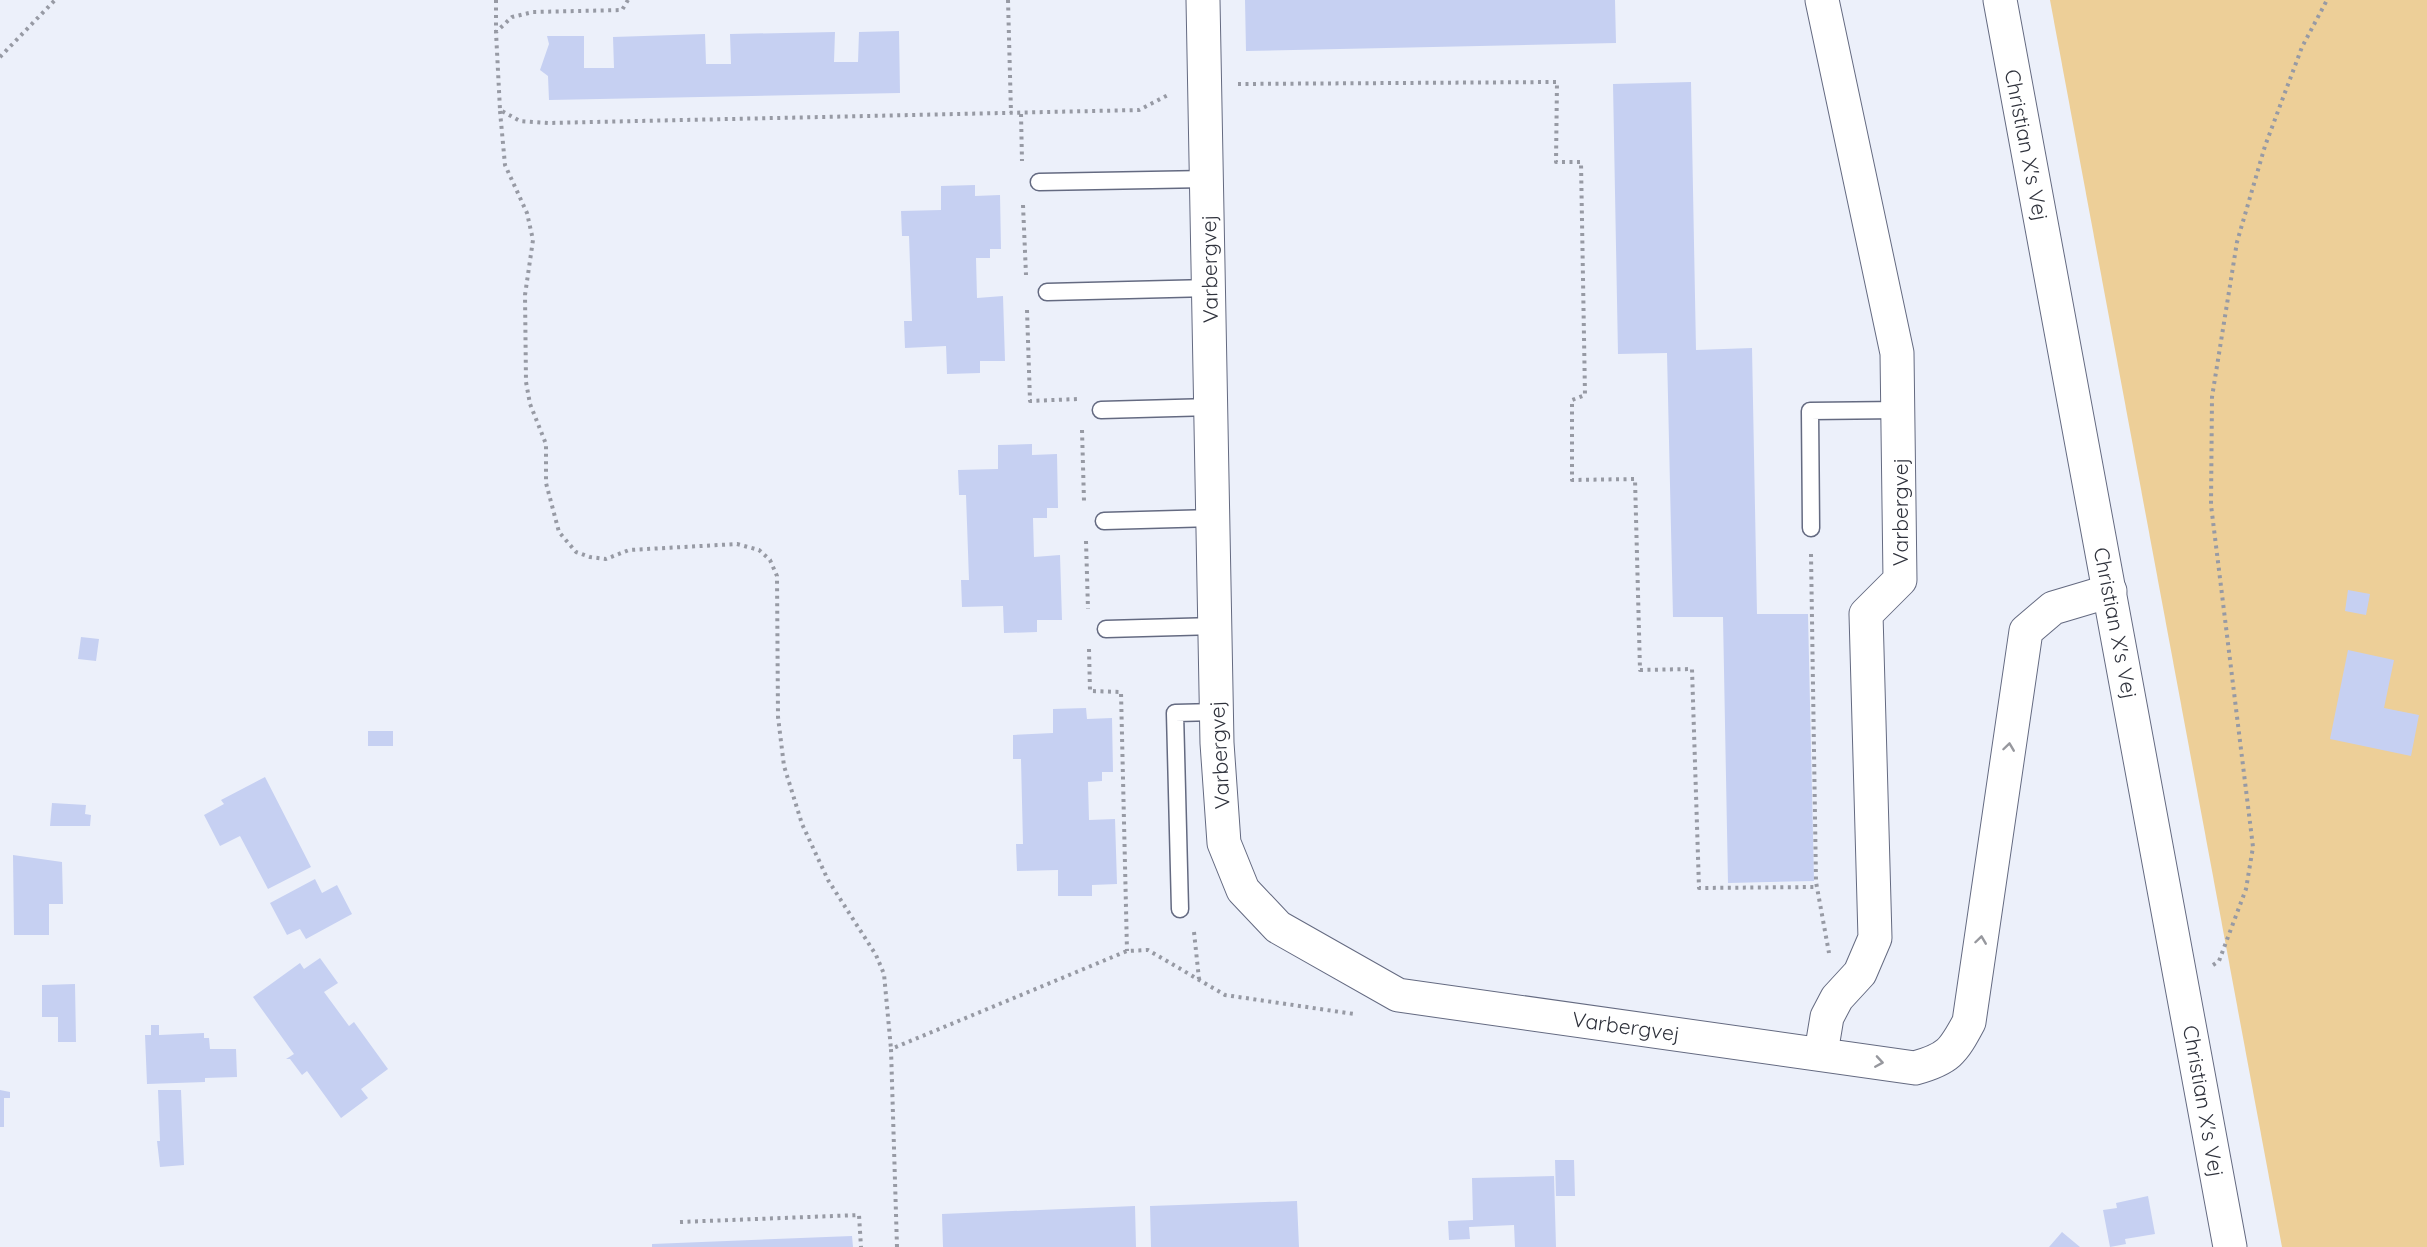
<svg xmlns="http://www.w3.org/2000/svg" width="2427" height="1247" viewBox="0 0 2427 1247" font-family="Quicksand,sans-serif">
	<rect width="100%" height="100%" fill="#ecf0fa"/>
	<!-- green -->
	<path fill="#edcf98" d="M2050,0H2427V1247H2282Z"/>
	<!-- building -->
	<path fill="#c6d0f2" d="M1245,0H1615L1616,43L1246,51Z
		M899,31L900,93L549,100L548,76L540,70L549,44L547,36H584V68H614L613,37L705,34L706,64H731L730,34L835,32L834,62H858L859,32Z
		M1691,82L1696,350L1752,348L1757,614H1808L1814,881L1728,883L1723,617H1673L1667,353L1618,354L1613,84Z
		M975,185V196L1000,195L1001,249H990V258H976L977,298L1003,296L1005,361H980V373L947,374L946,346L905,348L904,321H912L909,236H902L901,211L941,210V186Z
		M1032,444V455L1057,454L1058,508H1047V518H1033L1034,557L1060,555L1062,620H1037V632L1004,633L1003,606L962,607L961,580H969L966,495H959L958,470L998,469V445Z
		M2348,590L2370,594L2366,615L2345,611Z
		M81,637L99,639L96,661L78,659Z
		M2348,650L2394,660L2384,708L2419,715L2411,756L2330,739Z
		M1086,708L1087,719L1112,718L1113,772H1102V781L1088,782L1089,820L1115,819L1117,884L1092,885V896H1058V870L1017,871L1016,844H1023L1021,759H1013V735L1053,733V709Z
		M368,731H393V746H368Z
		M265,777L311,867L268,889L240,836L220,846L204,815L224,804L221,800Z
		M52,803L86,805L85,814L91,815L90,826H50Z
		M13,855L62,862L63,904H49V935H14Z
		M315,879L322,893L337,885L352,914L306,939L300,929L287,935L270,903Z
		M320,958L338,983L324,992L349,1026L354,1022L388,1069L361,1089L368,1098L341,1118L307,1071L302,1075L290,1059H286L294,1054L253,997L300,963L304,969Z
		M75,984L76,1042H58V1017H42V985Z
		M151,1025H159V1035L204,1033V1038H209L210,1049H236L237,1077L205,1078V1082L147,1084L145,1035H151Z
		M0,1090L10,1092V1098H4V1127H0Z
		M158,1090H181L184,1165L160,1167L157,1141H160Z
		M1555,1160H1574L1575,1196H1556Z
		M1554,1176L1556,1247H1515L1514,1225L1469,1227L1470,1239L1449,1240L1448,1221L1473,1220L1472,1178Z
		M2148,1196L2155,1234L2125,1239L2126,1244L2110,1247L2103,1210L2117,1208L2116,1203Z
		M1297,1201L1299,1247H1151L1150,1206Z
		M1135,1206L1136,1247H943L942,1214Z
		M2062,1232L2080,1247H2049Z
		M852,1236L853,1247H652V1244Z"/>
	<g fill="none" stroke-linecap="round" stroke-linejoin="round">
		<defs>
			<path id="service" d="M1039,182L1207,179
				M1047,292L1210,288
				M1101,410L1212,407
				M1104,521L1214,518
				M1811,528L1810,411L1900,410
				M1106,629L1216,626
				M1180,909L1175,713L1217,712"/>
			<path id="minor" d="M1203,0L1217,743L1224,843L1243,890L1278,927L1398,995L1915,1068C1948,1059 1953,1052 1969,1022L2026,631L2053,608L2110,591
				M1821,1053L1827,1017L1837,998L1860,973L1875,938L1866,614L1900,580L1897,353L1822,0"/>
			<path id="tertiary" d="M2000,0L2230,1247"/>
		</defs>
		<!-- service casing -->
		<use href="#service" stroke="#646a81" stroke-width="19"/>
		<!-- minor casing -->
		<use href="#minor" stroke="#646a81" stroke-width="35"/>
		<!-- tertiary casing -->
		<use href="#tertiary" stroke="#646a81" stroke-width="35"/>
		<!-- path -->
		<path stroke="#979aa4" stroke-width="4" stroke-dasharray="3 4.5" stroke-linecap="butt" d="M496,0V31
			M628,0L622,10L533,12L512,17L496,32L500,110L520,121L548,123L1139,110L1170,94
			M1008,0L1011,113
			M0,57L55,0
			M1238,84L1557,82L1556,162H1581L1585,395L1572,400V480L1635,479L1640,670L1692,669L1699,888L1817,887
			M500,111L505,165L527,213L533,240L525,295L526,382L530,404L546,444V483L559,532L576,552L590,557L606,559L629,550L737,544L759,550L770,560L777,576L778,717L784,766L802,824L828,880L876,955L884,974L891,1049
			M1021,114L1022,161
			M1023,205L1026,275
			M1027,310L1030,401L1078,399
			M1082,430L1084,501
			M1086,541L1088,609
			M1811,554L1816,882L1829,953
			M1089,649L1090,691L1121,692L1127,951
			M1194,932L1199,979
			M2213,965L2219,961L2246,889L2253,847L2211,505L2212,397L2237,242L2265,146L2302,47L2327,0
			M680,1222L859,1215L861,1247
			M897,1247L891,1049L1127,951L1148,950L1225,995L1354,1014"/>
		<!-- service -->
		<use href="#service" stroke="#fff" stroke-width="16"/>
		<!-- minor -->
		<use href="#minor" stroke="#fff" stroke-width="33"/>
		<!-- tertiary -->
		<use href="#tertiary" stroke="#fff" stroke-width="33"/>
	</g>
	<!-- one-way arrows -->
	<defs><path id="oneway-chevron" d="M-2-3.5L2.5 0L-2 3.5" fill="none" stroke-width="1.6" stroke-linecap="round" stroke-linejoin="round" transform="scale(1.5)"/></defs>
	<g stroke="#97989e">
		<use href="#oneway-chevron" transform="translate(2009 747) rotate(-82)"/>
		<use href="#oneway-chevron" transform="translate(1981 940) rotate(-82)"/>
		<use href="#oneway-chevron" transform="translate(1879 1062) rotate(9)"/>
	</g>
	<g text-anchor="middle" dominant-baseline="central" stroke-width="5" stroke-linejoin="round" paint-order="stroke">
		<!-- street labels -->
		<g font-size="21" fill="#2f323c" stroke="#fff">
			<text transform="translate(2027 145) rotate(79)">Christian X's Vej</text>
			<text transform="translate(1209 269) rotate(-91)">Varbergvej</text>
			<text transform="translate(1900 512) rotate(-90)">Varbergvej</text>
			<text transform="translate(2116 623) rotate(79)">Christian X's Vej</text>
			<text transform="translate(1219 755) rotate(-93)">Varbergvej</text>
			<text transform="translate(1626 1026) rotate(8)">Varbergvej</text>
			<text transform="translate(2204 1101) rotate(80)">Christian X's Vej</text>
		</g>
	</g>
</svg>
